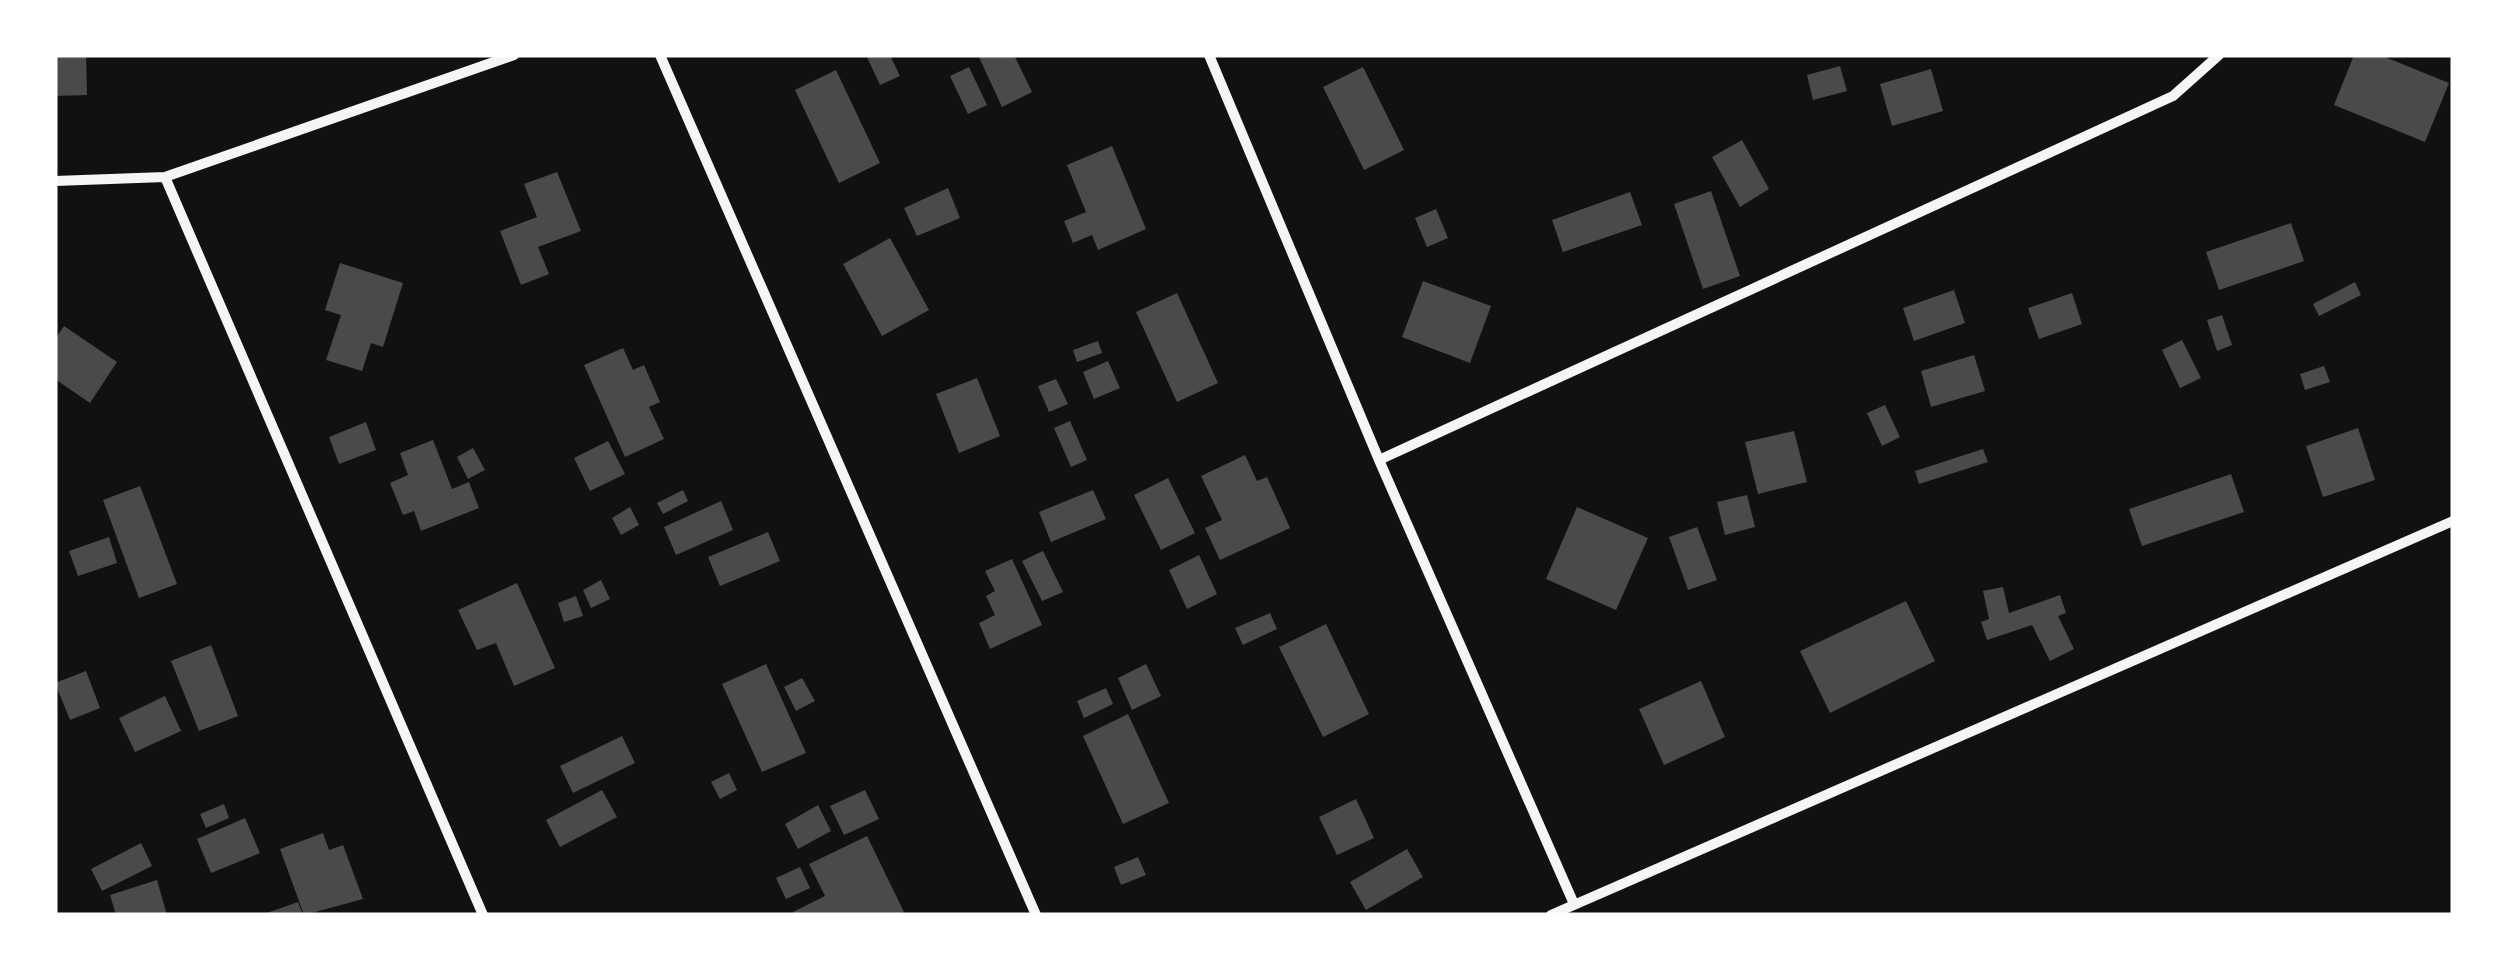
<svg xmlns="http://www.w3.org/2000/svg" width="2508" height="970" viewBox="0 0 2508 970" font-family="'Space Grotesk',sans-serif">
	<rect width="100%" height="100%" fill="#111"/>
	<!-- building -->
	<path fill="#4a4a4a" d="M55,55H86L87,95L55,96Z
		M866,55H890L900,76L880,85Z
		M978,55H1014L1032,92L1002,107Z
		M2354,55H2380L2449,83L2425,142L2334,105Z
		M1840,66L1847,91L1813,100L1807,75Z
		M969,67L987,105L968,114L950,76Z
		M1363,67L1404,150L1364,170L1323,87Z
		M1931,69L1943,111L1892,126L1880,84Z
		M836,70L880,163L839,183L795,90Z
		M1742,140L1769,189L1740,207L1712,157Z
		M1112,146L1146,229L1098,250L1092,235L1073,243L1064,221L1086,212L1067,165Z
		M557,172L581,231L538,247L549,274L521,285L500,231L537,217L524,184Z
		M948,188L960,218L917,236L904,208Z
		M1711,191L1740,276L1703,289L1674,204Z
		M1630,192L1642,225L1563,252L1552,220Z
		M1436,209L1448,238L1427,247L1415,218Z
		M2291,223L2304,261L2219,290L2206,252Z
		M890,238L929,310L882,336L843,264Z
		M340,263L403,283L383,347L371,343L362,371L326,360L341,315L325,310Z
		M1423,281L1491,306L1470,363L1402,337Z
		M2355,282L2361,295L2319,316L2313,304Z
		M1954,290L1965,323L1914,341L1903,308Z
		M1177,293L1218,383L1177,402L1136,312Z
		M2072,293L2082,324L2039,339L2028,308Z
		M2222,315L2232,345L2217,351L2207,320Z
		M64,326L117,362L90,403L55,379V339Z
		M2182,340L2201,378L2180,388L2162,350Z
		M1098,341L1102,353L1077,362L1073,350Z
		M623,348L633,370L644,365L660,402L649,407L664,439L625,457L584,365Z
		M1974,355L1985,391L1931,407L1921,371Z
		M1108,361L1120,388L1094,399L1083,372Z
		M2324,366L2330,382L2305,390L2300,374Z
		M977,378L1000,436L959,453L936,394Z
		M1056,379L1068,404L1049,412L1038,386Z
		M1885,405L1900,437L1882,446L1867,413Z
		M1070,421L1087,460L1071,467L1054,428Z
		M366,422L376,450L339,464L329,437Z
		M2358,428L2375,480L2323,497L2306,446Z
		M1794,431L1807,482L1758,494L1745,442Z
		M433,440L452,489L469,482L479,508L421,531L414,511L403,515L390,483L408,475L400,453Z
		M608,441L625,474L590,491L574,458Z
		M473,448L485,470L468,479L457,457Z
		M1983,449L1988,462L1919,484L1915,471Z
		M1245,455L1257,481L1267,477L1290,528L1220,560L1205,528L1222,520L1201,476Z
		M2231,474L2244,512L2142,546L2129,509Z
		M1168,478L1195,533L1161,550L1134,495Z
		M140,486L177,584L139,598L103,500Z
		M683,490L688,501L663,514L657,503Z
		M1093,490L1106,519L1051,542L1039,512Z
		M1747,495L1755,527L1725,535L1717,502Z
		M721,501L733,530L676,555L664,527Z
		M630,507L639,525L621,535L612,518Z
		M1577,507L1648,538L1616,610L1546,579Z
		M1697,527L1717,580L1688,590L1669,537Z
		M768,532L780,561L720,586L708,557Z
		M109,537L117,563L78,576L69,551Z
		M1043,551L1063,592L1042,601L1022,561Z
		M1199,555L1217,594L1187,609L1169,570Z
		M1012,559L1042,625L990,649L979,623L995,615L986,596L995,591L985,571Z
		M601,580L610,599L591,608L583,590Z
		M517,583L555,668L514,686L496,643L477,650L458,610Z
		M2003,587L2009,613L2060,595L2066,613L2058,616L2074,649L2050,661L2032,625L1987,640L1981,622L1989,619L1983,591Z
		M576,596L583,616L564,622L558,603Z
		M1906,601L1935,661L1830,713L1800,651Z
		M1270,613L1277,629L1243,645L1235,628Z
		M1326,624L1369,714L1323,737L1279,647Z
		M211,645L238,716L199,731L171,661Z
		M766,664L806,753L762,772L722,684Z
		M1146,664L1161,696L1132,710L1118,678Z
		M86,671L100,708L70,720L55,683Z
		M802,678L815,701L796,711L784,687Z
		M1701,681L1725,737L1664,765L1639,709Z
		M1106,688L1113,704L1084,718L1077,701Z
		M165,696L181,731L135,752L119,718Z
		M1128,714L1169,803L1123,824L1083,736Z
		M622,736L635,763L573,793L560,766Z
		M729,773L737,790L720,799L711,782Z
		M602,790L617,817L560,847L546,820Z
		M865,790L879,819L844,835L830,806Z
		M1356,799L1374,838L1337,855L1319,817Z
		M224,804L229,818L206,828L200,814Z
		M818,805L831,831L798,849L785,824Z
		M245,818L260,853L211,873L197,839Z
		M323,833L329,850L343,845L363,899L304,915L280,849Z
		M867,836L904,912L897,915H794L793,912L825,896L809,864Z
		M141,843L152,866L102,891L91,869Z
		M1407,849L1423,877L1366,910L1350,882Z
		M1138,857L1146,875L1121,885L1114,867Z
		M800,867L810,888L786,899L776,878Z
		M157,880L167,915H116L110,895Z
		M298,902L303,915H264V914Z"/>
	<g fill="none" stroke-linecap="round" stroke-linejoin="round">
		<!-- minor -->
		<path stroke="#f5f5f5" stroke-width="10" d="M660,55L1036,915
			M1209,55L1379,460L1574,904
			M165,177L483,915
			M55,181L165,177L514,55
			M1379,460L2173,96L2219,55
			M1551,915L2453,521"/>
	</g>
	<!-- border -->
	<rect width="2508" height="970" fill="none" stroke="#ffffff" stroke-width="115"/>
</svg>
